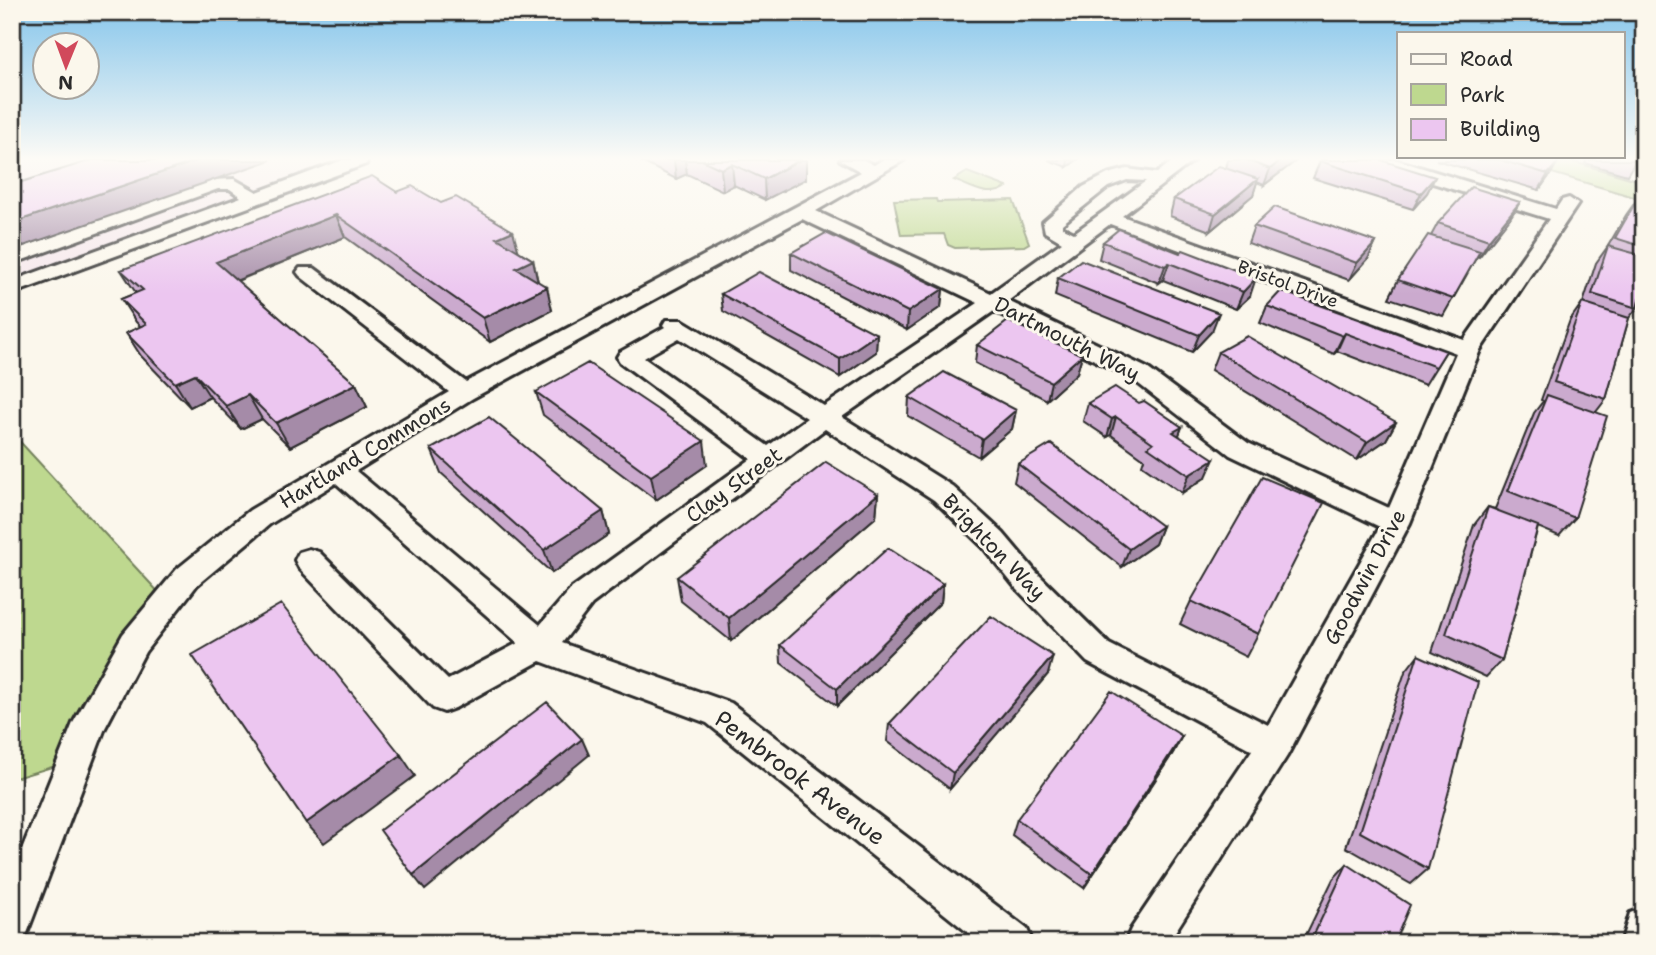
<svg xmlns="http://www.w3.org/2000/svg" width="1656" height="955" viewBox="0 0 1656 955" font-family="'Shantell Sans',sans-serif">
	<rect width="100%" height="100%" fill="#fbf7ec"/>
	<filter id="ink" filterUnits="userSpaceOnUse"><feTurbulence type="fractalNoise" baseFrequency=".0143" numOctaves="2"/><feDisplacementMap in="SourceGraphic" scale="14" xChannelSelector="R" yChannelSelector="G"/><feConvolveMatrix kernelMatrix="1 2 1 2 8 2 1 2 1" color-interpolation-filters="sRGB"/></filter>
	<g filter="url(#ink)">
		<!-- built -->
		<path fill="#f6e8ed" d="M12,160H360L12,288Z"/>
		<!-- green -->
		<path fill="#bed88f" stroke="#74825d" stroke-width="2" d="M1508,160H1567L1644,182V200Z
			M967,172L1007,187C989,199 972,187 954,180Z
			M936,199L937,202L1013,200L1029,243L1024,246L955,248L948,245L944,234L901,235L894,200Z
			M12,433L161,595L59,765L12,779Z"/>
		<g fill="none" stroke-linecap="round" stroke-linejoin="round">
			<defs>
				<path id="minor" d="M343,160H368L366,164L12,294V281L241,197L230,189H218L12,264V251L210,180L234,179L257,192Z
					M840,160H864L874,165L882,160H904L816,211L991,293L1062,242L1045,232L1043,222L1083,187L1108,174L1127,169L1157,173L1174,160H1194L1122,216L1464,340L1549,219L1371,164L1369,160H1397L1556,209L1562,200L1569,198L1578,204L1480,350L1410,523L1287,756L1168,943H1125L1131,929L1252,750L1087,662L1016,588L983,547L934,500L825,429L592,604L562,643L731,703L1027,929L1033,943H981L707,723L540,661L455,708L444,712L433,708L299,568L295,560L299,552L309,549L319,552L448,680L518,643L336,483L270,524L197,585L145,652L105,728L26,936L12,941V874L73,723L123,634L177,569L250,510L449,392L300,276L297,272L300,268H314L466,382L861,172ZM1127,180L1146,181L1074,233L1062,227V224L1108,187ZM802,219L978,303L824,406L682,320H666L663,325L665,327L620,352L617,357L620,362L751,459L572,588L540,625L356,471L473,398ZM1110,224L1456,353L1389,508L1248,443L1147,368L1008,301ZM994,311L1131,378L1230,455L1380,527L1268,725L1109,644L1036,572L1003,533L952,486L842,417ZM679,338L807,418L768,446L644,358Z
					M1644,908V943H1621L1630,913Z"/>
			</defs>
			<!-- minor casing -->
			<use href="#minor" stroke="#2b2b2b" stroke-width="6"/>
			<!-- minor -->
			<use href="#minor" fill="#fbf7ec" fill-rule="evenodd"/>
		</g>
		<!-- wall -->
		<path fill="#cbaace" stroke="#2b2b2b" stroke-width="2" d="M638,160H806V179L765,200L734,185L723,191L687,174L676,179Z
			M1048,160H1077L1067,167Z
			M1228,160H1297L1264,185L1257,182L1253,195L1210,231L1170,216L1174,199L1226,168Z
			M1436,160H1559L1550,175L1539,190Z
			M1586,160H1636L1627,175L1585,163Z
			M1320,161L1435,177L1427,193L1413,209L1313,178Z
			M397,192L518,251L533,260L538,282L552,310L490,342L345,237L237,281L356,384L367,407L290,447L262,419L241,429L210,397L190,407L141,356L126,333L141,327L136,322L121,299L136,293L121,270Z
			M1638,198L1644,200V281L1637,308L1629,318L1606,399L1596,412L1575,518L1559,536L1538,527L1502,660L1486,677L1432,652L1474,525L1488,507L1495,509L1534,413L1543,401L1541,400L1570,320L1582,303H1583L1596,263L1608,246L1626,215Z
			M1520,202L1510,218L1479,257L1477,256L1443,316L1389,298L1398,280L1431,236L1438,223Z
			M1254,226L1376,242L1368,259L1349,280L1248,243Z
			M1103,242L1180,253L1250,296L1236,309L1163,280L1159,283L1099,259Z
			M791,253L943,289L941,307L907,330L791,270Z
			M1058,278L1212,331L1192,352L1055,296Z
			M721,294L877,334L876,352L840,377L723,311Z
			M1267,306L1446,351L1425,385L1337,351L1334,354L1260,323Z
			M977,345L1082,355L1077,373L1047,400L975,363Z
			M1218,352L1396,422L1386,440L1357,460L1211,370Z
			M536,392L707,465L656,500L543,415Z
			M909,397L1016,410L1012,429L979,457L908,416Z
			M1088,403H1139L1182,427L1179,435L1206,477L1182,493L1142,465L1144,459L1111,435L1107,437L1083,421Z
			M431,449L603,511L609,534L552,573L441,473Z
			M1018,464L1162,526L1155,544L1122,567L1014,482Z
			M878,494L876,517L731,641L681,601L677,577Z
			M943,584L941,602L837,706L781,663L780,645Z
			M1191,601L1258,634L1246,657L1180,624Z
			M1418,655L1428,869L1411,884L1346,847L1405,672Z
			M1048,674L950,789L887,741L889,724Z
			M1182,736L1173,753L1084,888L1012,835L1017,819Z
			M1347,864L1394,943H1302L1333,879Z"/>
		<!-- shaded-wall -->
		<path fill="#a58ba8" stroke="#2b2b2b" stroke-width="2" d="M199,160H271L12,250V223Z
			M674,160H685L687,174L676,179Z
			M800,160H806V179L765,200L764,179Z
			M1068,160H1077L1067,167Z
			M1281,160H1297L1264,185L1270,169Z
			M1559,160L1550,175L1539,190L1548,174Z
			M732,164L734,185L723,191L721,169Z
			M1435,177L1427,193L1413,209L1421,193Z
			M1258,179L1253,195L1210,231L1215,214Z
			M1520,202L1510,218L1479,257L1489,240Z
			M336,215L345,237L228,284L216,262Z
			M513,231L519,253L497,238Z
			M1376,242L1368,259L1349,280L1357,263Z
			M533,260L538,282L516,268Z
			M1169,263L1163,280L1159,283L1165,266Z
			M1256,278L1250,296L1236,309L1243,292Z
			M547,287L552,310L490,342L483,318Z
			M943,289L941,307L907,330L908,312Z
			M1219,313L1212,331L1192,352L1199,335Z
			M1345,333L1337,351L1334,354L1343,336Z
			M877,334L876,352L840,377V359Z
			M1082,355L1077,373L1047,400L1051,382Z
			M195,374L210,397L190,407L175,383Z
			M356,384L367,407L290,447L276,423Z
			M248,395L262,419L241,429L226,406Z
			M1016,410L1012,429L979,457L982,439Z
			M1116,417L1111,435L1107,437L1112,419Z
			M1396,422L1386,440L1357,460L1367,442Z
			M1182,427L1175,445L1173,432Z
			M704,441L707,465L656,500L651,476Z
			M1214,459L1206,477L1182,493L1189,475Z
			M878,494L876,517L731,641L729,618Z
			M603,511L609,534L552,573L544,550Z
			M1162,526L1155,544L1122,567L1129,549Z
			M943,584L941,602L837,706V689Z
			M1053,656L1048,674L950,789L953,773Z
			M1182,736L1173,753L1084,888L1092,874Z
			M582,739L589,755L425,890L413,875Z
			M401,755L415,776L324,843L306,823Z"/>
		<!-- building -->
		<path fill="#ecc6f0" stroke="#2b2b2b" stroke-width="2" d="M92,160H199L12,223V185Z
			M702,160H800L764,179L732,164L721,169Z
			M1246,160H1281L1270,169Z
			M1321,160H1381L1435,177L1421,193L1320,161Z
			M1500,160H1559L1548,174Z
			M1219,166L1258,179L1215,214L1174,199Z
			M372,176L397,192L412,186L441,203L456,197L513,231L497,238L533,260L516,268L547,287L483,318L336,215L216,262L356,384L276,423L248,395L226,406L195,374L175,383L126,333L146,324L121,299L143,290L121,270Z
			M1471,187L1520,202L1489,240L1438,223Z
			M1638,198L1644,200V247L1615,238Z
			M1275,207L1376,242L1357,263L1254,226Z
			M1119,229L1180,253L1183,250L1256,278L1243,292L1169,263L1165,266L1103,242Z
			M826,233L943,289L908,312L791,253Z
			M1428,235L1480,251L1453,299L1398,280Z
			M1608,246L1644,256V281L1637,308L1592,294Z
			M1081,260L1219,313L1199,335L1058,278Z
			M759,272L877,334L840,359L721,294Z
			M1281,291L1356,318L1446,351L1436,367L1345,333L1343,336L1267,306Z
			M1582,303L1629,318L1606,399L1554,382Z
			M1008,321L1082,355L1051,382L977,345Z
			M1247,336L1396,422L1367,442L1218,352Z
			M588,363L704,441L651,476L536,392Z
			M944,372L1016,410L982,439L909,397Z
			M1115,387L1139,403L1144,401L1182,427L1173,432L1214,459L1189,475L1148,447L1153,443L1116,417L1112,419L1088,403Z
			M1547,395L1607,416L1575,518L1508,491Z
			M489,417L603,511L544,550L431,449Z
			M1051,444L1162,526L1129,549L1018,464Z
			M826,462L878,494L729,618L677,577Z
			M1262,477L1324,503L1258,634L1191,601Z
			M1488,507L1538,526L1502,660L1446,634Z
			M888,548L943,584L837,689L780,645Z
			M281,604L401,755L306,823L192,655Z
			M991,616L1053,656L953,773L889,724Z
			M1418,655L1478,682L1428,869L1360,832Z
			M1111,691L1182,736L1092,874L1017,819Z
			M547,702L582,739L413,875L380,830Z
			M1347,864L1410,905L1394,943H1310Z"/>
	</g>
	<!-- sky -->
	<linearGradient id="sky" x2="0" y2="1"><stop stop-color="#85c5eb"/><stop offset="0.54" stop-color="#fdfbf6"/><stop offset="1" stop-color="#fdfbf6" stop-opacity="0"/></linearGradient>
	<rect width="1656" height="294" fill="url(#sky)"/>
	<g text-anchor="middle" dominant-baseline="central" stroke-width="6" stroke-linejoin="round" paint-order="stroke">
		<!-- far-street labels -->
		<g font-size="18" fill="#2b2b2b" stroke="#fbf7ec">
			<text transform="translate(1288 284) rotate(20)">Bristol Drive</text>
		</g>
		<!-- street labels -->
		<g font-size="21" fill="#2b2b2b" stroke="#fbf7ec">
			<text transform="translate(1067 339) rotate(27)">Dartmouth Way</text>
			<text transform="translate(365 453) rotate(-31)">Hartland Commons</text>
			<text transform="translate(734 485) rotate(-36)">Clay Street</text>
			<text transform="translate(994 547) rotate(46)">Brighton Way</text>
			<text transform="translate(1365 577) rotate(-62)">Goodwin Drive</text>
		</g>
		<!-- near-street labels -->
		<g font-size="24" fill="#2b2b2b" stroke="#fbf7ec">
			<text transform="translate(800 778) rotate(37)">Pembrook Avenue</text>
		</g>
	</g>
	<!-- margin -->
	<rect width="1656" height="955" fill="none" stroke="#fbf7ec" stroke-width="42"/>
	<rect x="21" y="21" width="1614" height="913" fill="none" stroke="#2b2b2b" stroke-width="2.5" filter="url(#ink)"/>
	<!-- legend -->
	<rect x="1397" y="32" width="228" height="126" fill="#fbf7ec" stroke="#a8a59f" stroke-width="2"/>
	<rect x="1411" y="54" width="35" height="10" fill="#fbf7ec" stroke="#a8a59f" stroke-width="2"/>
	<text x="1460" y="66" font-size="21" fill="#2b2b2b">Road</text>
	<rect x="1411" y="84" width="35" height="21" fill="#bed88f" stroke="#a8a59f" stroke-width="2"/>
	<text x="1460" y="102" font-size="21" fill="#2b2b2b">Park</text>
	<rect x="1411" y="119" width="35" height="21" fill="#ecc6f0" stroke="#a8a59f" stroke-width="2"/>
	<text x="1460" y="136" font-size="21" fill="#2b2b2b">Building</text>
	<!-- north arrow -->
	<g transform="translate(66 66) rotate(181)"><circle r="33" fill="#fbf7ec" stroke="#a8a59f" stroke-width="2"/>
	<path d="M0-5L12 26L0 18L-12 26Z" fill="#d1495b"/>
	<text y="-10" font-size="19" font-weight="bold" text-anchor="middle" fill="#2b2b2b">N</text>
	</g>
</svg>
